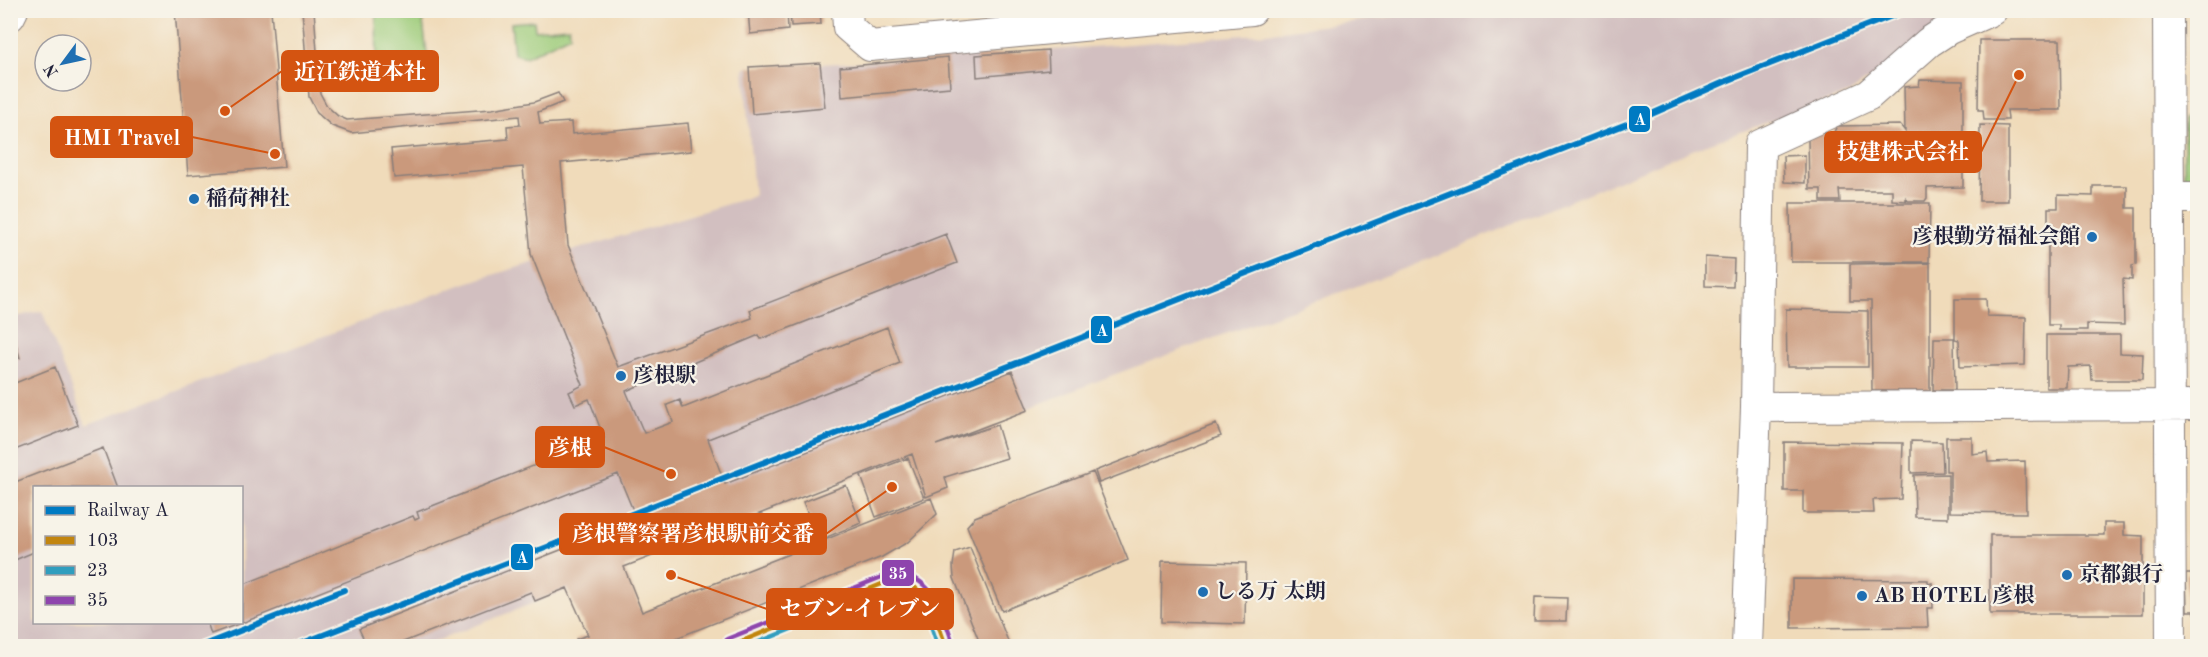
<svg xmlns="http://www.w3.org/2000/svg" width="2208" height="657" viewBox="0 0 2208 657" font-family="'Old Standard TT','Noto Serif JP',serif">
	<rect width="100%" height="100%" fill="#f7f3e8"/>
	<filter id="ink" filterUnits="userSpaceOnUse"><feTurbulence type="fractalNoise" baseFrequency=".0167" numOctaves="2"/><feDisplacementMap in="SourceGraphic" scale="12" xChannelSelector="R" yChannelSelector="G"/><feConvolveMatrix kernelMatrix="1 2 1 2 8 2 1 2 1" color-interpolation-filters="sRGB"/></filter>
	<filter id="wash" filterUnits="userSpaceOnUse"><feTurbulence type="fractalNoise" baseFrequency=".008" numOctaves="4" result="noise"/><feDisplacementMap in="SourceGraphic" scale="24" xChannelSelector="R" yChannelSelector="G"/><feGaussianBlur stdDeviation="1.35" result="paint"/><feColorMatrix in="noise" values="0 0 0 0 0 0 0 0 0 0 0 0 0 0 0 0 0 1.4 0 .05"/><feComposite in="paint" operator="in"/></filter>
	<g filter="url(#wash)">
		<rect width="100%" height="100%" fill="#f0dbba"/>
		<!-- industrial -->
		<path fill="#d2bfc0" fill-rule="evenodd" d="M1444,10L1968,11L1849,93L1707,144L1409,267L1113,375L424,646H11L10,318L42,311L86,425L466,283L754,196L744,68L990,55L1259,34ZM34,488H242V622H34Z"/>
		<!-- green -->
		<path fill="#9ecc7a" stroke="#60775a" stroke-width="1.5" d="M376,11H394L396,18L422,14L428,62L377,64Z
			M534,21L535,30L569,27L570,35L526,57L514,54L511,23Z
			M2194,107V121L2198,123L2197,189L2184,175V120Z"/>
		<g id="blocks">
			<!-- building -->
			<path fill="#ca997b" d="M175,10H271L284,167L188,175Z
				M302,10H314L320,93L327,106L338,116L347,120L492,109L534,102L558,93L563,102L538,112L540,124L571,122L572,134L688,123L691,151L561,163L568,245L618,367L752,318L750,310L946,234L957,263L761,339L759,335L626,391L644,433L673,422L667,405L680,400L683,408L887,327L900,363L708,439L725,484L1012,371L1028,410L936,445L997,425L1007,458L945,477L948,488L926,497L912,454L624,567L642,612L931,498L937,514L908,542L882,557L656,646H579L576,639L588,635L567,588L535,601L531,592L393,646H367L359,629L637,520L618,474L242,623V585L413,516L415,520L419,518L417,512L604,438L589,399L575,405L569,392L583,385L531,254L523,167L394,178L391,149L508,139L507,126L520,125L519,116L351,133L332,126L317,113L309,97Z
				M748,10H787L788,30L750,34Z
				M790,10H820L821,24L791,26Z
				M1979,40H2060L2061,110H2007L2008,120H1984L1983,110H1978Z
				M1048,50L1049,70L977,77L976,55Z
				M948,57L950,87L842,97L840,67Z
				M820,63L825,107L752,114L749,67Z
				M1920,80L1963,81V187L1927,188V198L1925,201H1908L1906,198V201L1892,200V190H1839L1840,201H1821V189H1809L1808,140L1815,133L1833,134L1837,126L1900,125L1905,131L1904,87L1919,86Z
				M1980,125L2008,126V201H1979Z
				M1805,155V183L1784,182L1783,156Z
				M2093,186H2127V208H2136V265L2132,266V280L2123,279L2124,325L2087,324V330H2059V325H2048V208H2058V195L2093,196Z
				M1790,203H1930L1929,262H1791Z
				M1705,257L1734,259L1733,287L1705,286Z
				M1930,263V391H1872L1871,301H1850V264Z
				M1955,299H1986L1987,316L2026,317L2025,365L1960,367L1959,340L1955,339Z
				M1786,309L1868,311V367H1787Z
				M10,323L20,358L10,360Z
				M2046,335H2120V353L2143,354L2142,380H2092L2091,366L2068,367L2067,388H2046Z
				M1934,338H1954L1955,390H1933Z
				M55,367L78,425L10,452V385Z
				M1216,424L1221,436L1099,483L1095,471Z
				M1946,437H1972V454L1987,452L1988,462L2025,461L2026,513L1950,512V471H1946Z
				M1911,441L1942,442L1943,472L1911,473Z
				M1784,442L1903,443L1901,499L1873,500L1874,513H1803V491H1784Z
				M103,448L118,488H34V552L10,562V484Z
				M908,458L924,498L876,517L861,476Z
				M1093,472L1128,560L1002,611L967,526L975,517Z
				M1948,474V518L1915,517L1914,475Z
				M846,485L861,523L822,539L817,536L803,502Z
				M2104,523H2124V535L2143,536V614H1990V535H2104Z
				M970,547L1010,646H981L954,578L953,566L955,552Z
				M1162,561L1246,563L1245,624L1161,622Z
				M2186,574H2198V613H2195V611H2187Z
				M1792,579L1928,580V584L1932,583L1933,608H1927L1928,627L1792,628Z
				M1535,597L1567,598L1566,621H1534Z
				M207,622H241V623L211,634Z"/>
		</g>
	</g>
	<g filter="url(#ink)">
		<use href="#blocks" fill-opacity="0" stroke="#897e7a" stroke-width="1.5"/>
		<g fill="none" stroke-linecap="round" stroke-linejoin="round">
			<defs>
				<path id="street" d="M847,10L848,27L870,46L1252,10
					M2168,10L2171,646
					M10,16L13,10
					M2169,198H2198
					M1756,407L2198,405
					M1747,646L1756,407L1760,145L1869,95L1929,42L1949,29L1992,10"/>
			</defs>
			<!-- street casing -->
			<use href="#street" stroke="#897e7a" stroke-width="32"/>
			<!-- street -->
			<use href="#street" stroke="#fff" stroke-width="30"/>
			<defs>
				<path id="bus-1" d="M730,646L894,579C928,584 935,617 946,646"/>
				<path id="bus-2" d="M749,646L895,587C923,591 930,623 938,646"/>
				<path id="bus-3" d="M727,639L894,572C934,577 941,610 953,643"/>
			</defs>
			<!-- bus-1 casing -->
			<use href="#bus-1" stroke="#f7f3e8" stroke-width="9"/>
			<!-- bus-2 casing -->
			<use href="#bus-2" stroke="#f7f3e8" stroke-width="9"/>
			<!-- bus-3 casing -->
			<use href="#bus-3" stroke="#f7f3e8" stroke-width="9"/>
			<!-- bus-1 -->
			<use href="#bus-1" stroke="#c2850f" stroke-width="4.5"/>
			<!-- bus-2 -->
			<use href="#bus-2" stroke="#309dbe" stroke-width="4.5"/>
			<!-- bus-3 -->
			<use href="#bus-3" stroke="#8e44ad" stroke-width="4.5"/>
			<defs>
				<path id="rail-1" d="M201,646L344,590
					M295,646L1647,116L1729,80L1907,10"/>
			</defs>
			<!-- rail-1 casing -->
			<use href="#rail-1" stroke="#f7f3e8" stroke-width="10"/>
			<!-- rail-1 -->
			<use href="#rail-1" stroke="#007ac2" stroke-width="6"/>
		</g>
	</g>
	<!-- markers -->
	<g fill="#1f6fb2" stroke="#f7f3e8" stroke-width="2">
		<circle cx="194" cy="199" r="6"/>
		<circle cx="2092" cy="237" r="6"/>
		<circle cx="621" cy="376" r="6"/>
		<circle cx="2067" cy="575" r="6"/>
		<circle cx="1203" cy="592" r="6"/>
		<circle cx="1862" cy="596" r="6"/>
	</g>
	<g text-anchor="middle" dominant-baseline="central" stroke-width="4.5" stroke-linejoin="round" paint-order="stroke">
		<!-- poi labels -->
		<g font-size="21" font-weight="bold" fill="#22223b" stroke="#f7f3e8" text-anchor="start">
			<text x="206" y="199">稲荷神社</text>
			<text x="2080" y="237" text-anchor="end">彦根勤労福祉会館</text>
			<text x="633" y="376">彦根駅</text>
			<text x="2079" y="575">京都銀行</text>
			<text x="1215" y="592">しる万 太朗</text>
			<text x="1874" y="596">AB HOTEL 彦根</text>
		</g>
	</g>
	<!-- callouts -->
	<path fill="none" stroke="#d45411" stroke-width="2" d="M225 111L282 71M275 154L192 137M2019 75L1981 152M671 474L604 447M892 487L826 534M671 575L767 609"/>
	<g fill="#d45411" stroke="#f7f3e8" stroke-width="2">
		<circle cx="225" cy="111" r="6"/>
		<circle cx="275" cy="154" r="6"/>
		<circle cx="2019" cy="75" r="6"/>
		<circle cx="671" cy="474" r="6"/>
		<circle cx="892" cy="487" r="6"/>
		<circle cx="671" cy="575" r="6"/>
	</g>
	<g fill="#d45411" stroke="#d45411" stroke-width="2">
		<rect x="282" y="51" width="156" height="40" rx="6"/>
		<rect x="51" y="117" width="141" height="40" rx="6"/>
		<rect x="1825" y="132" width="156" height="40" rx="6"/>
		<rect x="536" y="427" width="68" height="40" rx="6"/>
		<rect x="560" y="514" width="266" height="40" rx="6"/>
		<rect x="767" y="589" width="186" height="40" rx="6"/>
	</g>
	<g font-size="22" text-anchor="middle" font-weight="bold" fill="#fff">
		<text x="360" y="79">近江鉄道本社</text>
		<text x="122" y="145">HMI Travel</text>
		<text x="1903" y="159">技建株式会社</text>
		<text x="570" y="455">彦根</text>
		<text x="693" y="541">彦根警察署彦根駅前交番</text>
		<text x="860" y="616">セブン-イレブン</text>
	</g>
	<g stroke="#f7f3e8" stroke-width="2">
		<rect x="1628" y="105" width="23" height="28" rx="6" fill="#007ac2"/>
		<rect x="1090" y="315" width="23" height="29" rx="6" fill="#007ac2"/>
		<rect x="510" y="543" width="24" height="28" rx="6" fill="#007ac2"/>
		<rect x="881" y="559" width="34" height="28" rx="6" fill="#8e44ad"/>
	</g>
	<g font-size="16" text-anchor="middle" font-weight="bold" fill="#fff">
		<text x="1640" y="125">A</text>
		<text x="1102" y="336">A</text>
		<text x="522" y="563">A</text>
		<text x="898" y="579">35</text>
	</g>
	<!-- margin -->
	<rect width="2208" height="657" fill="none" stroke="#f7f3e8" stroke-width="36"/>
	<!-- legend -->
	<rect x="33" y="486" width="210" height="138" fill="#f7f3e8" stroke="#a29fa3" stroke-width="1.5"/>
	<rect x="45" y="506" width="30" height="9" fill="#007ac2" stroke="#a29fa3" stroke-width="1.5"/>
	<text x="87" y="516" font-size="18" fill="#22223b">Railway A</text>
	<rect x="45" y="536" width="30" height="9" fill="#c2850f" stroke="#a29fa3" stroke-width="1.5"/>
	<text x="87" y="546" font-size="18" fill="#22223b">103</text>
	<rect x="45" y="566" width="30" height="9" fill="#309dbe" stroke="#a29fa3" stroke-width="1.5"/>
	<text x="87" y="576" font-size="18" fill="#22223b">23</text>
	<rect x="45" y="596" width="30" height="9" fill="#8e44ad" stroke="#a29fa3" stroke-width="1.5"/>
	<text x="87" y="606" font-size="18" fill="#22223b">35</text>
	<!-- north arrow -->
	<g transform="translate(63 63) rotate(237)"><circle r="28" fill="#f7f3e8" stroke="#a29fa3" stroke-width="1.5"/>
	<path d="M0-4.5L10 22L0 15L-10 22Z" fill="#1f6fb2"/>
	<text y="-9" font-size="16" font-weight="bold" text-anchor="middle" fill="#22223b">N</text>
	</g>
</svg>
